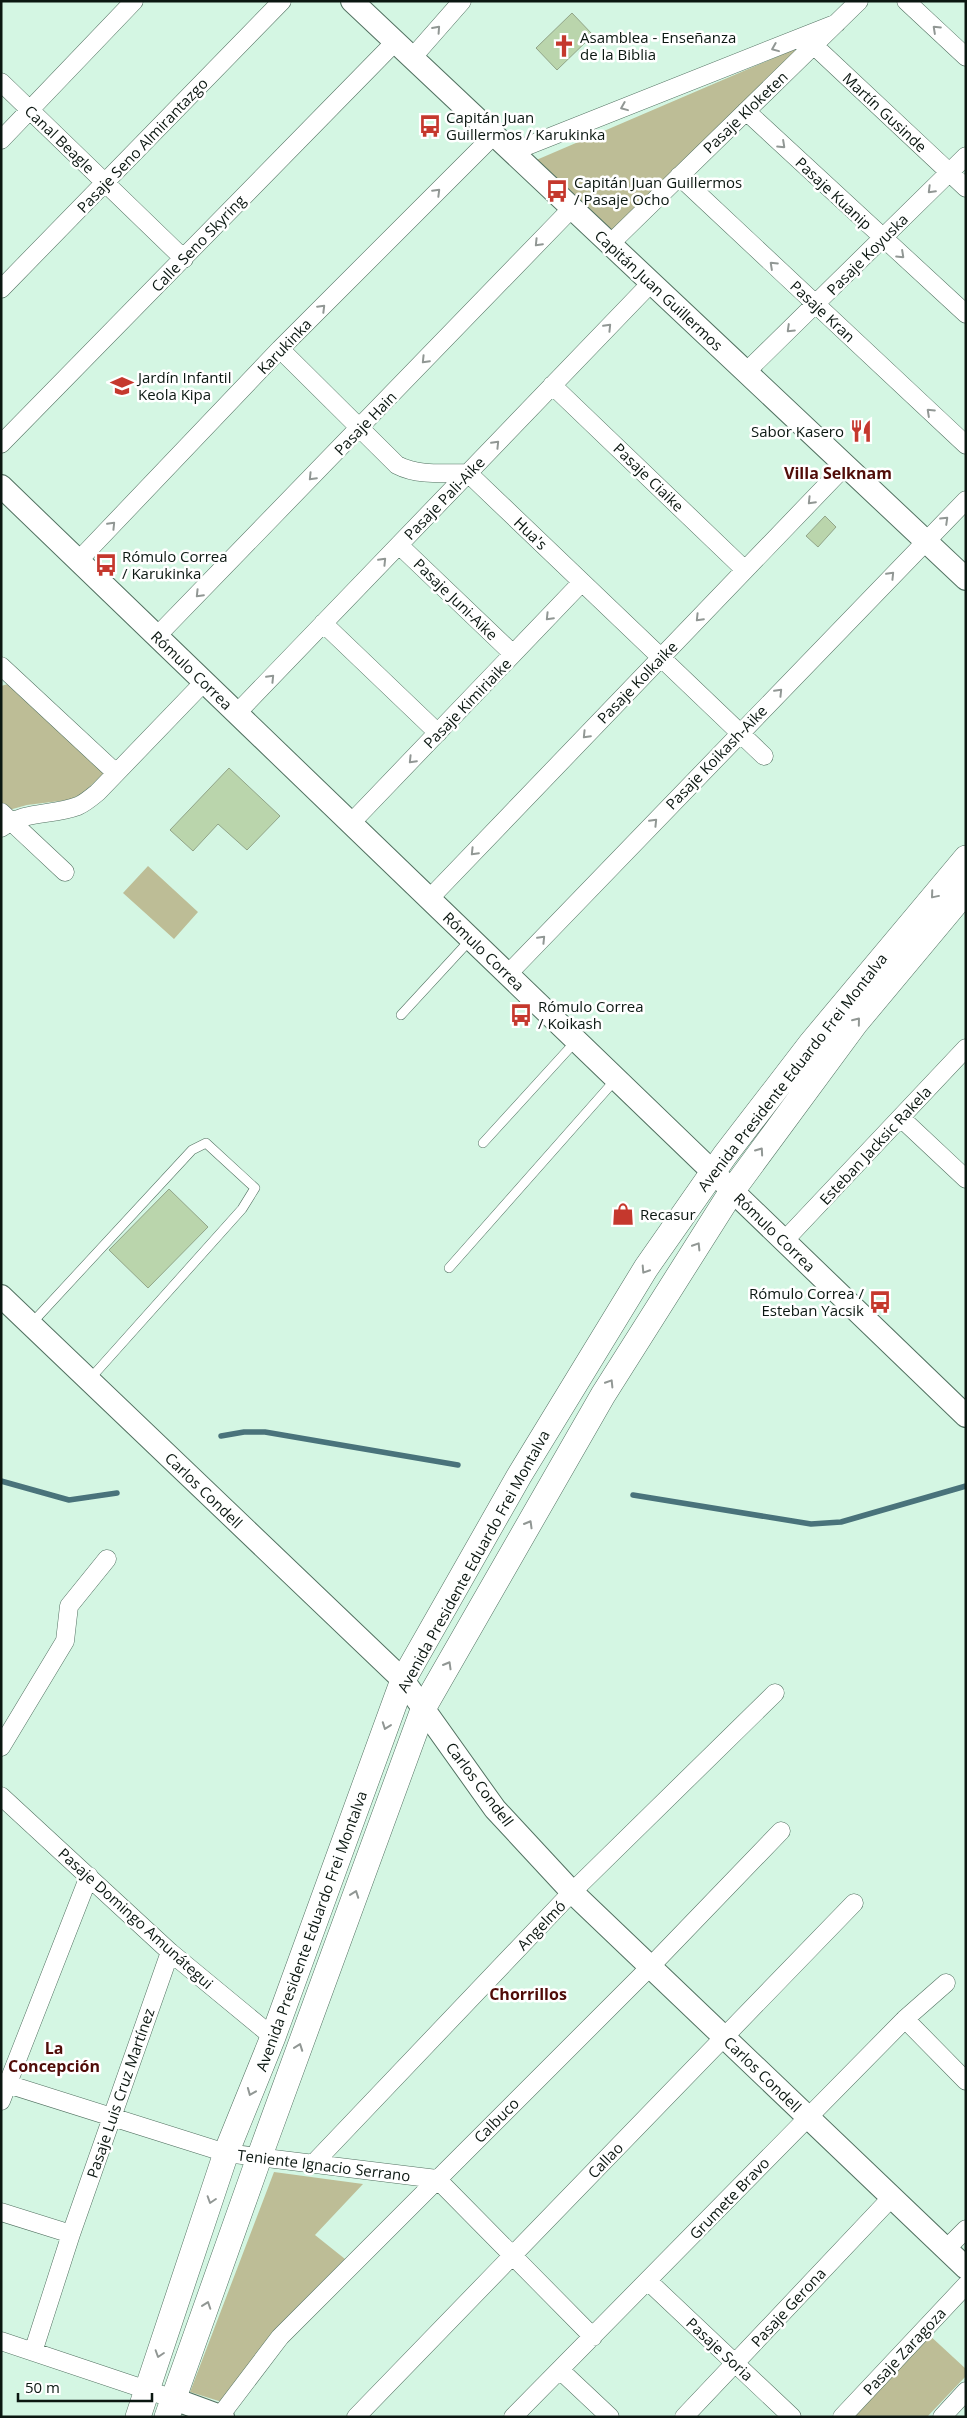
<svg xmlns="http://www.w3.org/2000/svg" width="967" height="2418" viewBox="0 0 967 2418" font-family="'Open Sans',sans-serif">
	<rect width="100%" height="100%" fill="#d4f6e3"/>
	<!-- green -->
	<path fill="#bdbd96" d="M802,46L605,243L527,164Z
		M8,684L104,773L82,794L68,800L27,805L9,810L1,807V686Z
		M148,866L198,912L174,939L123,893Z
		M274,2172L363,2184L315,2235L345,2259L277,2330L222,2402L190,2392Z
		M927,2333L966,2369V2376L927,2417H850Z"/>
	<g fill="none" stroke-linecap="round" stroke-linejoin="round">
		<!-- stream -->
		<path stroke="#49737b" stroke-width="5.5" d="M221,1436L244,1432H265L458,1465
			M1,1481L69,1500L117,1493
			M633,1495L811,1524L841,1522L966,1486"/>
	</g>
	<!-- building -->
	<path fill="#bad5ac" stroke="#91a488" d="M572,13L593,35L557,70L536,48Z
		M825,516L836,527L818,547L806,536Z
		M229,768L280,816L247,850L218,824L193,851L170,830Z
		M169,1189L208,1227L148,1288L109,1250Z"/>
	<g fill="none" stroke-linecap="round" stroke-linejoin="round">
		<defs>
			<path id="service" d="M401,1015L471,939
				M483,1143L576,1041
				M449,1268L616,1079
				M31,1324L192,1150L206,1143L255,1188L242,1209L89,1380"/>
			<path id="minor" d="M906,1L966,57
				M806,38L966,188
				M412,58L462,1
				M1,82L184,259
				M746,111L966,314
				M1,140L134,1
				M512,152L837,23
				M679,176L966,445
				M610,244L859,1
				M1,289L282,1
				M280,349L397,465C418,476 444,473 468,473L764,756
				M746,372L966,156
				M552,385L745,570
				M1,444L395,42
				M399,545L513,654
				M78,561L280,349L494,135
				M323,623L438,733
				M157,636L572,208
				M1,666L116,773
				M237,713L651,283
				M1,812L65,872
				M351,823L582,582
				M1,828C26,810 51,816 78,806C85,803 92,797 98,792L204,682
				M429,899L845,466
				M508,974L966,500
				M901,1118L966,1179
				M784,1241L966,1048
				M1,1747L65,1641L69,1606L107,1559
				M1,1796L170,1952L273,2037
				M905,2019L966,2081
				M1,2082L226,2153L437,2179L593,2337
				M1,2101L89,1876
				M313,2164L572,1892L775,1693
				M1,2212L71,2234
				M946,2249L966,2229
				M648,2281L792,2417
				M1,2341L174,2399
				M33,2352L71,2234L170,1952
				M560,2370L610,2417
				M220,2416L280,2337L650,1967L781,1831
				M356,2417L854,1903
				M513,2417L905,2019L946,1983
				M684,2417L892,2197
				M842,2417L966,2285
				M942,2417L966,2391"/>
			<path id="tertiary" d="M352,1L966,579
				M1,486L966,1416
				M1,1296L403,1680L495,1809L572,1892L966,2268
				M174,2399L223,2417"/>
			<path id="secondary" d="M138,2417L226,2153L273,2037L403,1680L519,1476L646,1268L725,1155L812,1042L966,858
				M167,2417L259,2158L424,1707L603,1395L732,1191L855,1024L966,891"/>
		</defs>
		<!-- service casing -->
		<use href="#service" stroke="#527161" stroke-width="10"/>
		<!-- minor casing -->
		<use href="#minor" stroke="#527161" stroke-width="19"/>
		<!-- tertiary casing -->
		<use href="#tertiary" stroke="#527161" stroke-width="24"/>
		<!-- secondary casing -->
		<use href="#secondary" stroke="#527161" stroke-width="26"/>
		<!-- service -->
		<use href="#service" stroke="#fff" stroke-width="9"/>
		<!-- minor -->
		<use href="#minor" stroke="#fff" stroke-width="18"/>
		<!-- tertiary -->
		<use href="#tertiary" stroke="#fff" stroke-width="22"/>
		<!-- secondary -->
		<use href="#secondary" stroke="#fff" stroke-width="25"/>
	</g>
	<!-- one-way arrows -->
	<defs><path id="oneway-chevron" d="M-2-3.5L2.5 0L-2 3.5" fill="none" stroke-width="1.6" stroke-linecap="round" stroke-linejoin="round" transform="scale(1.25)"/></defs>
	<g stroke="#919794">
		<use href="#oneway-chevron" transform="translate(437 29) rotate(-48)"/>
		<use href="#oneway-chevron" transform="translate(936 29) rotate(-137)"/>
		<use href="#oneway-chevron" transform="translate(775 48) rotate(158)"/>
		<use href="#oneway-chevron" transform="translate(624 107) rotate(158)"/>
		<use href="#oneway-chevron" transform="translate(782 145) rotate(43)"/>
		<use href="#oneway-chevron" transform="translate(931 190) rotate(135)"/>
		<use href="#oneway-chevron" transform="translate(437 192) rotate(-45)"/>
		<use href="#oneway-chevron" transform="translate(538 243) rotate(134)"/>
		<use href="#oneway-chevron" transform="translate(901 255) rotate(43)"/>
		<use href="#oneway-chevron" transform="translate(773 265) rotate(-137)"/>
		<use href="#oneway-chevron" transform="translate(322 308) rotate(-45)"/>
		<use href="#oneway-chevron" transform="translate(608 327) rotate(-46)"/>
		<use href="#oneway-chevron" transform="translate(790 329) rotate(136)"/>
		<use href="#oneway-chevron" transform="translate(425 360) rotate(134)"/>
		<use href="#oneway-chevron" transform="translate(930 412) rotate(-137)"/>
		<use href="#oneway-chevron" transform="translate(496 444) rotate(-46)"/>
		<use href="#oneway-chevron" transform="translate(312 477) rotate(134)"/>
		<use href="#oneway-chevron" transform="translate(811 501) rotate(134)"/>
		<use href="#oneway-chevron" transform="translate(945 520) rotate(-44)"/>
		<use href="#oneway-chevron" transform="translate(112 525) rotate(-46)"/>
		<use href="#oneway-chevron" transform="translate(383 561) rotate(-46)"/>
		<use href="#oneway-chevron" transform="translate(891 575) rotate(-46)"/>
		<use href="#oneway-chevron" transform="translate(199 594) rotate(134)"/>
		<use href="#oneway-chevron" transform="translate(549 617) rotate(134)"/>
		<use href="#oneway-chevron" transform="translate(699 618) rotate(134)"/>
		<use href="#oneway-chevron" transform="translate(271 678) rotate(-46)"/>
		<use href="#oneway-chevron" transform="translate(779 692) rotate(-46)"/>
		<use href="#oneway-chevron" transform="translate(586 735) rotate(134)"/>
		<use href="#oneway-chevron" transform="translate(412 760) rotate(134)"/>
		<use href="#oneway-chevron" transform="translate(654 822) rotate(-46)"/>
		<use href="#oneway-chevron" transform="translate(474 852) rotate(134)"/>
		<use href="#oneway-chevron" transform="translate(934 895) rotate(130)"/>
		<use href="#oneway-chevron" transform="translate(542 939) rotate(-46)"/>
		<use href="#oneway-chevron" transform="translate(857 1021) rotate(-51)"/>
		<use href="#oneway-chevron" transform="translate(760 1151) rotate(-55)"/>
		<use href="#oneway-chevron" transform="translate(697 1246) rotate(-58)"/>
		<use href="#oneway-chevron" transform="translate(645 1270) rotate(123)"/>
		<use href="#oneway-chevron" transform="translate(610 1383) rotate(-58)"/>
		<use href="#oneway-chevron" transform="translate(529 1524) rotate(-60)"/>
		<use href="#oneway-chevron" transform="translate(448 1665) rotate(-60)"/>
		<use href="#oneway-chevron" transform="translate(386 1726) rotate(110)"/>
		<use href="#oneway-chevron" transform="translate(355 1894) rotate(-70)"/>
		<use href="#oneway-chevron" transform="translate(299 2047) rotate(-70)"/>
		<use href="#oneway-chevron" transform="translate(251 2092) rotate(112)"/>
		<use href="#oneway-chevron" transform="translate(211 2200) rotate(108)"/>
		<use href="#oneway-chevron" transform="translate(207 2305) rotate(-71)"/>
		<use href="#oneway-chevron" transform="translate(159 2354) rotate(108)"/>
	</g>
	<!-- icons -->
	<defs>
		<symbol id="church-bare" viewBox="-9 -9 18 18"><path d="M-1.2-6h2.4v3.5h3.3v2.4h-3.3V6h-2.4V-.1h-3.3v-2.4h3.3Z" fill="#c5382d" stroke="#fff" stroke-width="2.5" paint-order="stroke"/></symbol>
		<symbol id="bus-bare" viewBox="-9 -9 18 18"><path d="M-5-6H5V4H4V6H2V4H-2V6H-4V4H-5ZM-3.5-4V0h7V-4ZM-3.5 1.2v1.5H-2V1.2ZM2 1.2v1.5H3.5V1.2Z" fill="#c5382d" stroke="#fff" stroke-width="2.5" paint-order="stroke"/></symbol>
		<symbol id="school-bare" viewBox="-9 -9 18 18"><path d="M0-5L7-2L0 1L-7-2ZM-4 1L0 2.5L4 1V4Q0 6-4 4Z" fill="#c5382d" stroke="#fff" stroke-width="2.5" paint-order="stroke"/></symbol>
		<symbol id="restaurant-bare" viewBox="-9 -9 18 18"><path d="M-5-6h1v4h1v-4h1v4h1v-4h1v5L-1.5 .5V6h-2V.5L-5-1ZM5-6V6H3V1.5H1.5Q1.5-4 5-6Z" fill="#c5382d" stroke="#fff" stroke-width="2.5" paint-order="stroke"/></symbol>
		<symbol id="shop-bare" viewBox="-9 -9 18 18"><path d="M-5-2.5h2.3a2.7 3.5 0 0 1 5.4 0H5L5.5 6h-11ZM-1.5-2.5h3a1.5 2.3 0 0 0-3 0Z" fill="#c5382d" stroke="#fff" stroke-width="2.5" paint-order="stroke"/></symbol>
	</defs>
	<g fill-rule="evenodd">
		<use href="#church-bare" x="548" y="30" width="32" height="32"/>
		<use href="#bus-bare" x="414" y="110" width="32" height="32"/>
		<use href="#bus-bare" x="541" y="175" width="32" height="32"/>
		<use href="#school-bare" x="106" y="370" width="32" height="32"/>
		<use href="#restaurant-bare" x="845" y="415" width="32" height="32"/>
		<use href="#bus-bare" x="90" y="549" width="32" height="32"/>
		<use href="#bus-bare" x="505" y="999" width="32" height="32"/>
		<use href="#shop-bare" x="607" y="1198" width="32" height="32"/>
		<use href="#bus-bare" x="864" y="1286" width="32" height="32"/>
	</g>
	<g text-anchor="middle" dominant-baseline="central" stroke-width="5" stroke-linejoin="round" paint-order="stroke">
		<!-- poi labels -->
		<g font-size="15" fill="#0b1711" stroke="#fff" text-anchor="start">
			<text x="580" y="37">Asamblea - Enseñanza<tspan x="580" dy="17">de la Biblia</tspan></text>
			<text x="446" y="117">Capitán Juan<tspan x="446" dy="17">Guillermos / Karukinka</tspan></text>
			<text x="574" y="182">Capitán Juan Guillermos<tspan x="574" dy="17">/ Pasaje Ocho</tspan></text>
			<text x="138" y="377">Jardín Infantil<tspan x="138" dy="17">Keola Kipa</tspan></text>
			<text x="844" y="431" text-anchor="end">Sabor Kasero</text>
			<text x="122" y="556">Rómulo Correa<tspan x="122" dy="17">/ Karukinka</tspan></text>
			<text x="538" y="1006">Rómulo Correa<tspan x="538" dy="17">/ Koikash</tspan></text>
			<text x="640" y="1214">Recasur</text>
			<text x="864" y="1293" text-anchor="end">Rómulo Correa /<tspan x="864" dy="17">Esteban Yacsik</tspan></text>
		</g>
		<!-- street labels -->
		<g font-size="15" fill="#0b1711" stroke="#fff">
			<text transform="translate(745 112) rotate(-44)">Pasaje Kloketen</text>
			<text transform="translate(885 112) rotate(43)">Martín Gusinde</text>
			<text transform="translate(60 139) rotate(44)">Canal Beagle</text>
			<text transform="translate(142 145) rotate(-46)">Pasaje Seno Almirantazgo</text>
			<text transform="translate(834 193) rotate(43)">Pasaje Kuanip</text>
			<text transform="translate(198 243) rotate(-46)">Calle Seno Skyring</text>
			<text transform="translate(867 254) rotate(-45)">Pasaje Koyuska</text>
			<text transform="translate(659 290) rotate(43)">Capitán Juan Guillermos</text>
			<text transform="translate(823 311) rotate(43)">Pasaje Kran</text>
			<text transform="translate(284 346) rotate(-46)">Karukinka</text>
			<text transform="translate(365 423) rotate(-46)">Pasaje Hain</text>
			<text transform="translate(649 477) rotate(44)">Pasaje Ciaike</text>
			<text transform="translate(444 498) rotate(-46)">Pasaje Pali-Aike</text>
			<text transform="translate(531 533) rotate(44)">Hua's</text>
			<text transform="translate(456 599) rotate(44)">Pasaje Juni-Aike</text>
			<text transform="translate(192 670) rotate(44)">Rómulo Correa</text>
			<text transform="translate(637 682) rotate(-46)">Pasaje Kolkaike</text>
			<text transform="translate(467 703) rotate(-46)">Pasaje Kimiriaike</text>
			<text transform="translate(716 757) rotate(-46)">Pasaje Koikash-Aike</text>
			<text transform="translate(484 951) rotate(44)">Rómulo Correa</text>
			<text transform="translate(792 1072) rotate(-52)">Avenida Presidente Eduardo Frei Montalva</text>
			<text transform="translate(875 1145) rotate(-47)">Esteban Jacksic Rakela</text>
			<text transform="translate(775 1232) rotate(44)">Rómulo Correa</text>
			<text transform="translate(204 1490) rotate(44)">Carlos Condell</text>
			<text transform="translate(473 1561) rotate(-61)">Avenida Presidente Eduardo Frei Montalva</text>
			<text transform="translate(480 1784) rotate(53)">Carlos Condell</text>
			<text transform="translate(136 1918) rotate(42)">Pasaje Domingo Amunátegui</text>
			<text transform="translate(541 1925) rotate(-46)">Angelmó</text>
			<text transform="translate(311 1931) rotate(-70)">Avenida Presidente Eduardo Frei Montalva</text>
			<text transform="translate(763 2074) rotate(44)">Carlos Condell</text>
			<text transform="translate(120 2093) rotate(-71)">Pasaje Luis Cruz Martínez</text>
			<text transform="translate(496 2120) rotate(-45)">Calbuco</text>
			<text transform="translate(605 2160) rotate(-46)">Callao</text>
			<text transform="translate(324 2165) rotate(7)">Teniente Ignacio Serrano</text>
			<text transform="translate(729 2198) rotate(-46)">Grumete Bravo</text>
			<text transform="translate(788 2307) rotate(-47)">Pasaje Gerona</text>
			<text transform="translate(720 2349) rotate(43)">Pasaje Soria</text>
			<text transform="translate(904 2351) rotate(-47)">Pasaje Zaragoza</text>
		</g>
		<!-- neighbourhood labels -->
		<g font-size="16" font-weight="bold" fill="#500c08" stroke="#fff">
			<text x="838" y="473">Villa Selknam</text>
			<text x="528" y="1994">Chorrillos</text>
			<text x="54" y="2048">La<tspan x="54" dy="18">Concepción</tspan></text>
		</g>
	</g>
	<!-- border -->
	<rect width="967" height="2418" fill="none" stroke="#0b1711" stroke-width="5"/>
	<!-- scale -->
	<path d="M18 2393v8h134v-8" fill="none" stroke="#0b1711" stroke-width="2.5"/>
	<text x="25" y="2393" font-size="15" fill="#0b1711" stroke="#ffffff" stroke-width="4" paint-order="stroke">50 m</text>
</svg>
